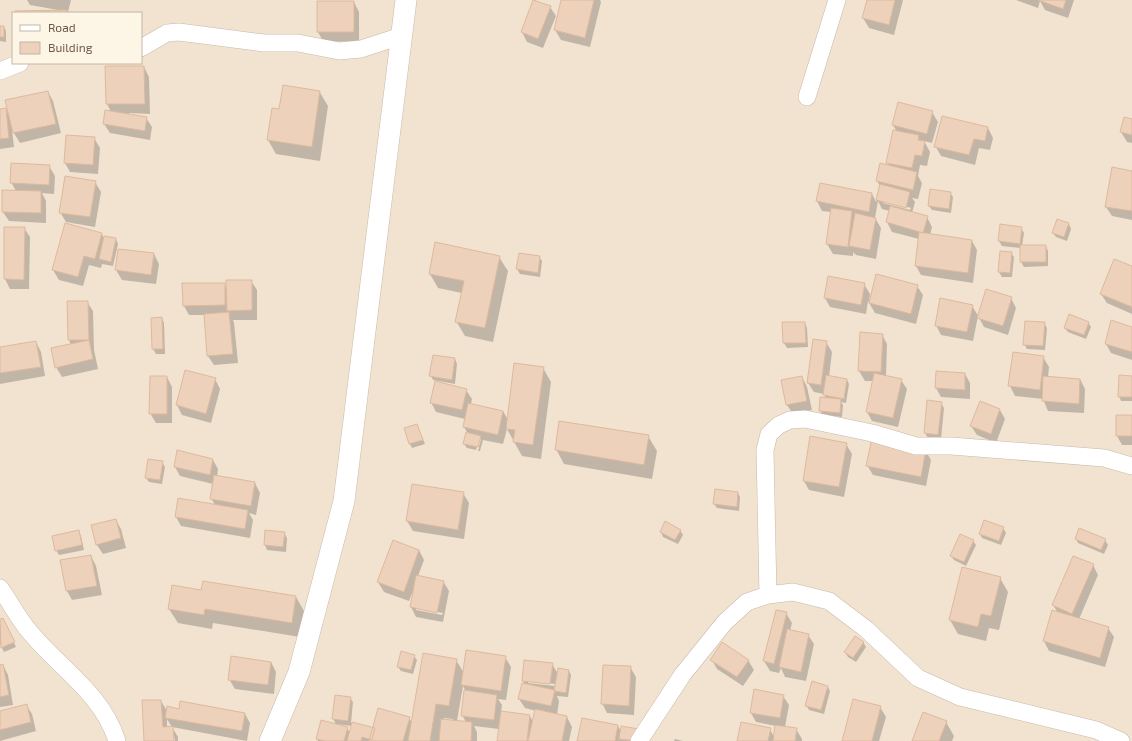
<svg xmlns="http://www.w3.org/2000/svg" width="1132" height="741" viewBox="0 0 1132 741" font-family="'Exo 2',sans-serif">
	<rect width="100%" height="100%" fill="#faf1e1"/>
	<!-- residential -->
	<path fill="#f1e3d0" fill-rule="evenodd" d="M0,0H1132V741H0ZM13,13H141V63H13Z"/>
	<!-- shadow -->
	<path fill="#0003" fill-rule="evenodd" d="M27,0H71L68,12H67L68,13H16L58,11V10L30,5Z
		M534,0L550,7L556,16L543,48L527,42L522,32Z
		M563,0H600L601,2L590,47L561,40L555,30Z
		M868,0H903L894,35L869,28L863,18Z
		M1016,0H1074L1068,18L1045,10L1040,1L1038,8Z
		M354,2L359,12V42L323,41L318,32Z
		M0,27H4L6,31V42L0,41Z
		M144,67L149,77L150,114L129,113V115L146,118L152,127L150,140L110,133L104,124L111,112L107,104Z
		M319,91L328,106L320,161L276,154L268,140L280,110Z
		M48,92L53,101L61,133L20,143L12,130L14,147L0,149V110L6,109L9,116Z
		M932,112L938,122L932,143L924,141L930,152L927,166L920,165L918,176L922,183L918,199L912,198L915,202L912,213L927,217L932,227L930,235L972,241L977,250L973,283L921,275L916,266L919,239L892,232L887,222L890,211L882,209L878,201L875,218L881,228L876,259L856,255L853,252V256L833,254L827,244L831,212L822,211L817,201L872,194L876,202L880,186L877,181L890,167L888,163L897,132L893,125ZM883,200L911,208L910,210L883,203Z
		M1132,120V143L1127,142L1121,132Z
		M988,128L993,138L990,150L979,148L975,165L941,156L936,147Z
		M94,138L100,148L98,174L70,172L65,163Z
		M49,166L55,176L54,194L42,193L46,201V223L9,221L3,212L16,191L11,182Z
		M1132,172V220L1112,216L1106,207Z
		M95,182L101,192L95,227L66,222L60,212Z
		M950,193L953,197L951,213L932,210L929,206Z
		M1058,220L1069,224L1071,229L1067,241L1056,237L1053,233Z
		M5,228H24L30,237L29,289H10L5,279Z
		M1021,228L1024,233L1022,246H1046L1048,251V266L1024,267L1021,262V248L1002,246L999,241Z
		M102,234L104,239H116L118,244L113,266L102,264L101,268L89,265L83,286L59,280L53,270Z
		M1000,252L1011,253L1014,257L1012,277H1002L999,272Z
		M154,254L159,264L156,284L122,280L116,270Z
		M499,257L508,271L493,342L465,336L456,321L462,293L438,288L430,274Z
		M539,257L542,261L540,277L520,274L517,269Z
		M1132,267V314L1107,303L1101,294Z
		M251,281L257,290V320H233L234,323L238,363L214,365L208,356L205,315H189L184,306L224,284L227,289Z
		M864,284L870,294L869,301H870L917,286L923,295L916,324L875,313L868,301L866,314L830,307L825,298Z
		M1011,298L1016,308L1008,335L984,327L978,316L973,341L941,335L936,325L972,306L979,317Z
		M68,302H87L93,311L94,350L98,369L62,377L56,367L71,345L69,340Z
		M162,318L164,323L165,354H156L153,349L152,319Z
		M1088,322L1091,327L1086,339L1068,332L1065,328Z
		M805,323L807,328L808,347L787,348L784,343Z
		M1044,323L1047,328L1045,350L1027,349L1024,344Z
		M1132,328V360L1111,353L1106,344Z
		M882,335L887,344L886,376L901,380L907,389L898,427L872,421L867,412L874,381H865L859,371Z
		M36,342L41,352L45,376L0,384V348Z
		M826,342L832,352L829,377L847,380L849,384L846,403L841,402L843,405L842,417L823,415L820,411L826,399L824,394L814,392L808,383Z
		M1043,357L1049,367L1048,377L1080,379L1085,389L1084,413L1048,411L1043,399L1015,396L1010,386Z
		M455,359L457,364L455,384L433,380L431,376Z
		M543,368L551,382L541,459L522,456L507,429L503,444L483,440L480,451H478L481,439H479L476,450L467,448L464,444L467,432L464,427L465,419L436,412L431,402L466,390L472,399L471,404L503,411L508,420Z
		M186,371L215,379L220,389L211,423L182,415L177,405Z
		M965,374L970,383V399L941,397L936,388Z
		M167,377L172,387V423H156L150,413Z
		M802,377L807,387L812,410L793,414L787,405Z
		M1132,377V401H1121L1119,396Z
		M928,402L941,403L944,408L941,439L928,438L925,433Z
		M1000,410L1005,419L996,443L977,435L971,426Z
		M1132,416V445H1122L1117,436Z
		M417,425L425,444L412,448L410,444Z
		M648,436L657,451L652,479L564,464L556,449Z
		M846,444L852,454L844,497L809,490L804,481Z
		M925,450L931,460L926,486L873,475L867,465Z
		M213,460L218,469L217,477L255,483L260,493L256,515L249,513L253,520L250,538L181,526L176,517L215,505L211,498L213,484L180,476L175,467Z
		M162,462L165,467L162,484L149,482L146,478Z
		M463,493L469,503L464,539L413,531L407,521Z
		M738,493L740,497L739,511L717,508L714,504Z
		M116,520L121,529L126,548L103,554L97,545Z
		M1003,528L1006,533L1001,545L982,538L980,534Z
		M680,530L683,535L678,544L663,537L661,532Z
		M266,531L284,533L287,538L286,552L267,550L265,545Z
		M79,532L81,536L84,550L59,555L56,550Z
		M1076,539L1105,540L1108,545L1104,554L1078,543Z
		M973,541L976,545L966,566L954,560L951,556Z
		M419,550L424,560L418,576L443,581L449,591L443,622L416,617L411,607L413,594L412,593L409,601L384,592L378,582ZM416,608L443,613L442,615L416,610Z
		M91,556L96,566L102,595L72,600L67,591Z
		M1093,565L1098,575L1079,619L1108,628L1114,637L1105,667L1049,651L1044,641L1058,613L1053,605Z
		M1000,578L1008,592L999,630L989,628L986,641L958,634L950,620Z
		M296,597L304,611L300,637L213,623L212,629L178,623L169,609Z
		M786,613L792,623L790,631L808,635L814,644L806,681L785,677L781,668L779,673L770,671L764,661Z
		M3,619L16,647L4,652L0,644V620Z
		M863,642L866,647L856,662L848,657L845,652Z
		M414,656L417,660L413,674L401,671L398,667Z
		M505,657L511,667L506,700L498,699L502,705L501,712L530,716L533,722L536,711L525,708L519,699L525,685L523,681L552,664L558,674L569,671L571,675L568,697L557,696L559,701L557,715L567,717L572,727L569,741H498L499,729L474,726L477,732V741H318L317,739L347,728L350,733L352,726L336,724L333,719L350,698L353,702L351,723L373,729L409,718L412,723L456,660L464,673ZM528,681L555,684V686L528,683ZM463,686L465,690L462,715L466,722L457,721ZM444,718L453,719L452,721L444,720Z
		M712,660H748L754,670L743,686L717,669Z
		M271,662L276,672L274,694L235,689L229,679Z
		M3,665L8,675L13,705L0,707V666Z
		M630,667L636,677L634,715L607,713L602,703Z
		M828,687L830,691L824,714L809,710L806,705Z
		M783,696L789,705L785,727L796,729L802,739V741H738L770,729L774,737L776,726L756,722L751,713Z
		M161,701L167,711L180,710L245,714L250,723L247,741L172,727L178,737V741H175L174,736H172L173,741H145ZM167,719L172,727H167Z
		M26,705L32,714L36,731L0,741V712Z
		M880,707L886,717L879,741H843Z
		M946,722L954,736L952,741H913Z
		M618,726L621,732L640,741H578Z
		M675,739L683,741H674Z"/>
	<!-- building -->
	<path fill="#edd1bb" stroke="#deb99c" d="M533,0L551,6L538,39L521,32Z
		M561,0H594L585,38L554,30Z
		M867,0H895L889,25L862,18Z
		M1038,0H1066L1063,9Z
		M317,1H354V32H317Z
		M67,10V13H15V11Z
		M0,26H4V37H0Z
		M105,66H144L145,104H106Z
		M283,85L320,91L312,147L267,140L272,108L279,109Z
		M48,91L56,124L13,133L5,100Z
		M898,102L933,111L927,134L892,125Z
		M6,108L9,138L0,139V109Z
		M105,110L147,117L145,131L103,124Z
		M942,116L988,127L985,141L974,139L969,155L934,147Z
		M1124,117L1132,119V135L1120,132Z
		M893,130L919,135L918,140L925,141L922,156L915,155L912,168L886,163Z
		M66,135L95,137L93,165L64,163Z
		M11,163L50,165L49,185L10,183Z
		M880,163L917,172L913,190L876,181Z
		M1112,167L1132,171V211L1105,207Z
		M65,176L96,181L90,217L59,213Z
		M820,183L872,193L869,212L816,201Z
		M880,184L910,192L906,208L876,200Z
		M930,189L951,192L949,209L928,206Z
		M2,190L41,191V213L2,212Z
		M890,206L928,216L923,233L886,222Z
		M831,208L852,211L848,247L826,244Z
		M855,213L876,218L870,250L849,246Z
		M1057,219L1069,223L1064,237L1052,233Z
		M65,223L102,233L95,259L84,256L78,277L52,270Z
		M1000,224L1022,227L1020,244L998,241Z
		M4,227H25L24,280L4,279Z
		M919,232L972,240L968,273L915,266Z
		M104,236L116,238L111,262L99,259Z
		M435,242L500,256L485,328L455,322L464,281L429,274Z
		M1020,245H1046V262H1020Z
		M118,249L154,253L151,275L115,270Z
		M1000,251L1012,252L1010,273L998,272Z
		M519,253L540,256L538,273L516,269Z
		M1114,259L1132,266V307L1100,294Z
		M876,274L918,285L911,314L869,303Z
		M828,276L865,283L861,305L824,298Z
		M226,280H252V310L227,311Z
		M182,283H225V305L183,306Z
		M986,289L1012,297L1003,326L977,318Z
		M940,298L973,305L967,332L935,326Z
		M67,301H88L89,340H68Z
		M229,312L233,354L207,356L204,314Z
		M1069,314L1089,322L1084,335L1064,328Z
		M162,317L163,349H152L151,318Z
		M1111,320L1132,327V352L1105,344Z
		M1025,321L1045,322L1043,346L1023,345Z
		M782,322H805L806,343H783Z
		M860,332L883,334L881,372L858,371Z
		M813,339L827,341L821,385L807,383Z
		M89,340L93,359L55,368L51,348Z
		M36,341L41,367L0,373V347Z
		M1013,352L1044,356L1040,390L1008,386Z
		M433,355L455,358L452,380L429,376Z
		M514,363L544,367L533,445L513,442L515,430L506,429Z
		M185,370L216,378L206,414L176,405Z
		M936,371L965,373V390L935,388Z
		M874,373L902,379L893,418L866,412Z
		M826,375L847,379L844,399L823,395Z
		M1119,375L1132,376V397H1118Z
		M150,376H167V414H149Z
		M802,376L807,401L786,405L781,380Z
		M1043,376L1080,379L1079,404L1042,401Z
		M435,381L467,389L462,410L430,403Z
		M820,397L841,399L840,413L819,411Z
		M927,400L942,402L938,435L924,433Z
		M980,401L1000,409L991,434L970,426Z
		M468,403L503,411L498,435L463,427Z
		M1116,415H1132V436H1116Z
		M559,421L649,435L644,465L555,450Z
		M417,424L423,440L409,444L404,428Z
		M466,432L481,436L478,447L463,444Z
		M810,436L847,443L839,487L803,481Z
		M872,438L926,449L921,477L866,466Z
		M177,450L213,459L210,475L174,467Z
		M148,459L163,461L160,480L145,478Z
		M214,475L255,482L251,506L210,499Z
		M412,484L464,492L458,530L406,521Z
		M715,489L738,492L737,507L713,504Z
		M178,498L248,510L245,529L175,517Z
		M116,519L121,538L96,545L91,525Z
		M984,520L1004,527L999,541L979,534Z
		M665,521L681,530L675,540L660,532Z
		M1079,528L1106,539L1101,550L1075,539Z
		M79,530L82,545L55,551L52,536Z
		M265,530L285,532L283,547L264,545Z
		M960,534L974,540L964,562L950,556Z
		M393,540L419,550L404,592L377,582Z
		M91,555L97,586L66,591L60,560Z
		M1073,556L1094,564L1072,614L1052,605Z
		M962,567L1001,577L991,616L981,614L978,627L949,620Z
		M416,575L444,581L437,613L410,607Z
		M203,581L296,596L292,623L205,609L204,615L168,609L172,585L201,590Z
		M776,610L787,612L774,664L763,661Z
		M1052,610L1109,627L1100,658L1043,641Z
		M3,618L15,642L1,648L0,619Z
		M787,629L809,634L801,672L779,667Z
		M855,636L864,642L853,658L844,652Z
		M722,642L749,660L737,677L710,660Z
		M466,650L506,656L501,691L461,685Z
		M401,651L415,655L411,670L397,667Z
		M423,653L457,659L449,706L436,704L430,741H408Z
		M231,656L271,662L268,685L228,680Z
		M524,660L553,663L550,684L522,681Z
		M3,664L9,695L0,697V665Z
		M603,665L631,666L629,706L601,704Z
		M558,668L569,670L566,693L554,691Z
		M812,681L828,686L821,710L805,706Z
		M522,683L555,690L551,706L518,699Z
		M754,689L784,695L780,718L750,713Z
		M464,690L497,695L494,720L461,716Z
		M335,695L351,697L348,721L332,719Z
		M853,699L881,706L872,741H842Z
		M142,700H161L163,727L173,726L174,741H144Z
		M180,701L245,713L242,731L165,718L167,706L179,709Z
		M27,704L31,722L0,730V711Z
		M378,708L410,717L403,741H369Z
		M535,709L567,716L562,741H528Z
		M501,711L530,715L527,741H497Z
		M923,712L947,721L939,741H912Z
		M582,718L618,725L615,741H577Z
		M441,719L472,722L471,741H439Z
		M321,720L348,727L344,741H325L316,739Z
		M352,722L375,728L372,740L362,737L361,741H347Z
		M741,722L771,728L768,741H737Z
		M775,725L797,728L795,741H773Z
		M621,726L639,729L637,741L619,739Z"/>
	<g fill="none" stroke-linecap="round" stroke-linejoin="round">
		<defs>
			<path id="minor" d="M141,48L167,33L179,32L264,43H298L339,51L361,49L401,36
				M0,71L20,63
				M807,97L837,0
				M0,588C10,602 18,618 29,631C59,668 102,693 117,741
				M768,595L765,450L769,434L779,425L790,420L805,419L872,433L916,446H951L1104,458L1132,466
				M639,741L683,674L725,622L747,602L768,595L793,592L829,601L866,629L918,678L960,697L1096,730L1121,741"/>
			<path id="tertiary" d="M270,741L299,672L344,501L406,0"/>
		</defs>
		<!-- minor casing -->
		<use href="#minor" stroke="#c9b9a9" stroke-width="18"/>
		<!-- tertiary casing -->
		<use href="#tertiary" stroke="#c9b9a9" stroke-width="22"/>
		<!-- minor -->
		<use href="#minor" stroke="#fff" stroke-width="17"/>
		<!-- tertiary -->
		<use href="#tertiary" stroke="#fff" stroke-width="21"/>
	</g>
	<!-- legend -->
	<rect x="12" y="12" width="130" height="52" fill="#fdf5e6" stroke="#c4b7a8"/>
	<rect x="20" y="25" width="20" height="6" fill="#ffffff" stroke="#c4b7a8"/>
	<text x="48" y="32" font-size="12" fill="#6e594a">Road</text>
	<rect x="20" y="42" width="20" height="12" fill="#edd1bb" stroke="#c4b7a8"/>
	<text x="48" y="52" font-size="12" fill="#6e594a">Building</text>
</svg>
